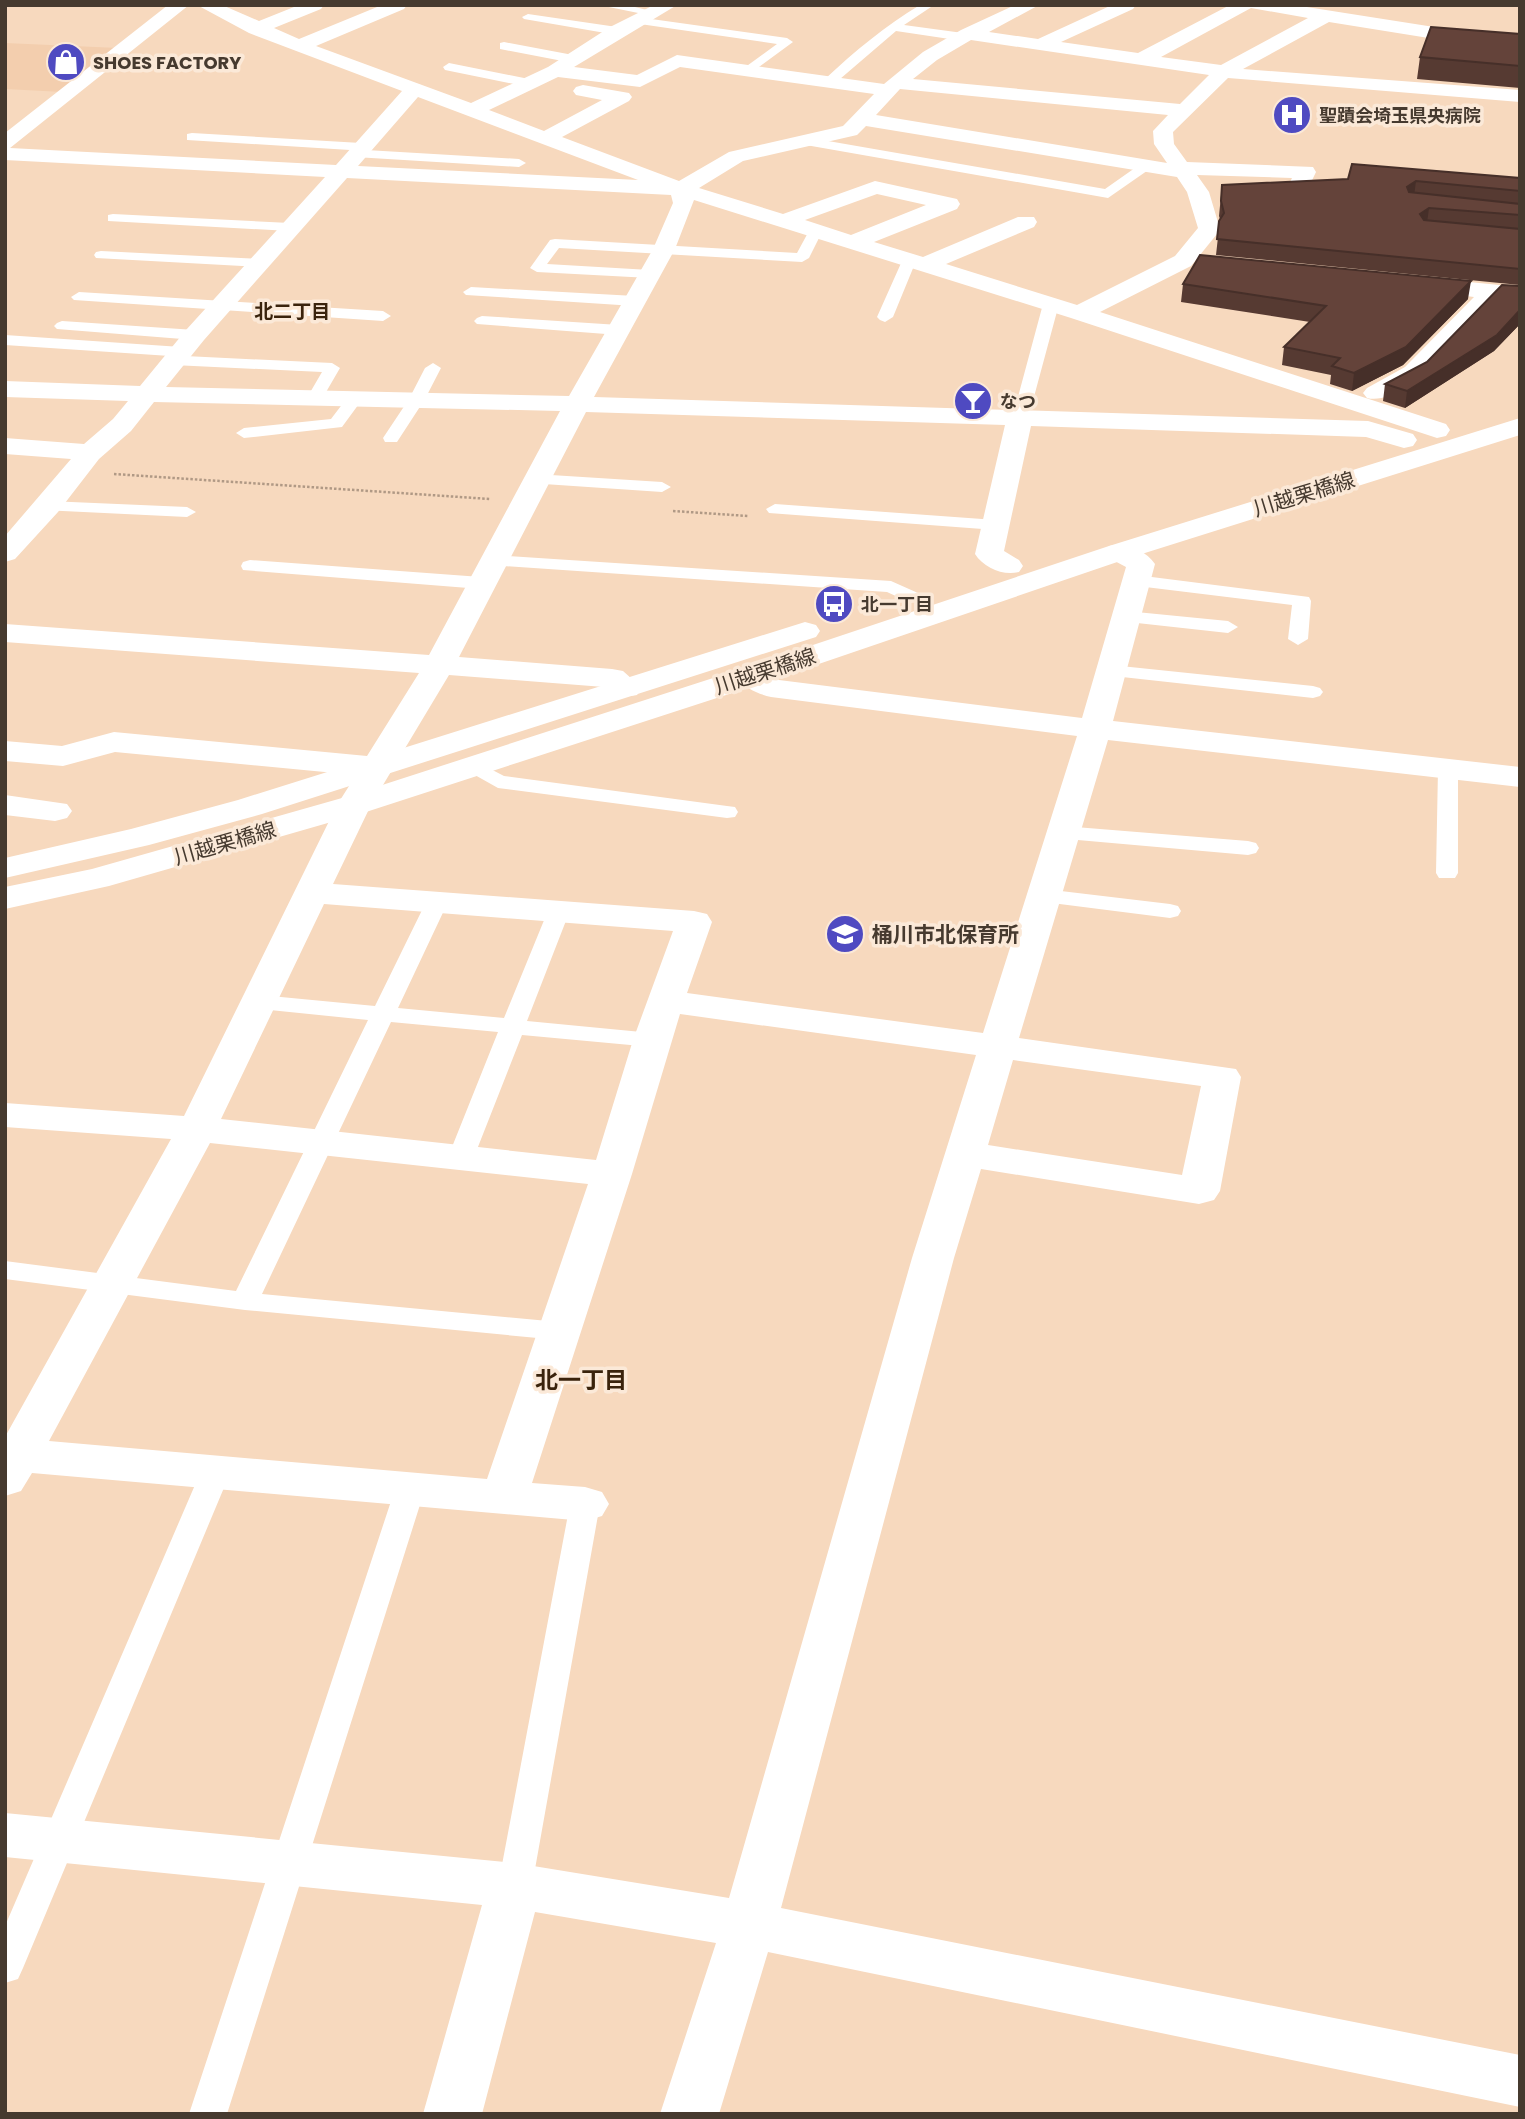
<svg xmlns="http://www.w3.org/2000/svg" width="1525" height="2119" viewBox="0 0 1525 2119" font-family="Poppins,'Noto Sans JP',sans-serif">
	<rect width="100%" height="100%" fill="#f7d9be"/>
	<!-- built -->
	<path fill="#f3ceae" d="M5,43L118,48L63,92L5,89Z"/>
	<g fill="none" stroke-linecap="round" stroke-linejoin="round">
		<!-- path -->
		<path stroke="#b09985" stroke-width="2.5" stroke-dasharray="2.5 2" stroke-linecap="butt" d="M114,474L490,499
			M673,511L748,516"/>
		<!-- lane -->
		<path fill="#fff" fill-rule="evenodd" d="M599,5H627L659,13L653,16Z
			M920,5H934L904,25L963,33L969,37L963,41L896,31L833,85H825V79C855,51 885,26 920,5Z
			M528,14L617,27L623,31L617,35L524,19L522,17Z
			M637,17L787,38L793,42L748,75L744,74V68L777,44L633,23V19Z
			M504,42L573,55L579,59L573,63L500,49V43Z
			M449,63L529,79L535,83L529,87L445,70L443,67Z
			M192,133L361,143L366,144V150L519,159L526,163L519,167L355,157L350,156V150L187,140V134Z
			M805,137L1105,189L1142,163L1147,162L1154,166L1108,198L800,144L798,141Z
			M113,214L290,223L297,227L290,231L108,221V215Z
			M815,228L822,232L809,258L802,262L559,248L547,264L650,270L657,274L650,278L537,272L530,268L550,240L555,239L797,253L810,229Z
			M101,251L259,259L266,263L259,267L96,258L94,255L96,252Z
			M909,257L916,261L893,317L885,322L880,320L877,317L902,261Z
			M471,287L635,296L643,301L635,306L466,295L463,292Z
			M79,292L383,311L391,316L383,321L74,300L71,297Z
			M1051,299L1059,304L1028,419L1026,423H1014L1012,419L1043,304Z
			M482,316L619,325L627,330L619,335L477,324L474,321L477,318Z
			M62,321L195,330L203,335L195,340L57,329L54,326L57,323Z
			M5,335L181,347L189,352L185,356L332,363L340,368L322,399L316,401L308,396L322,372L173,365L165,360L170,356L5,345Z
			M433,363L441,368L425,399L397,442H385L383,438L409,399L425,368Z
			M356,392L364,397L342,427L244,438L236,433L244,428L331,419L350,394Z
			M535,474L662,482L671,487L662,492L529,483L526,479Z
			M48,501L187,507L196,512L187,517L42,510L39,506Z
			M775,504L996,520L1005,525L996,530L769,513L766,509Z
			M494,555L891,581L918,593L920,597L911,603L887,592L488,565L485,561Z
			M250,560L481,577L490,583L481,589L243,570L241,566L243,562Z
			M1136,575L1309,597L1311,601L1308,639L1298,645L1288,639L1292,605L1129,585L1127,581Z
			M1126,611L1228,621L1238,627L1228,633L1119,621L1116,617Z
			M1111,665L1313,686L1320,688L1323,692L1320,696L1313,698L1104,675L1101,671Z
			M473,760L504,776L727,806L735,807L738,812L735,817L727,818L498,788L466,770L463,766L466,762Z
			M1448,763L1455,765L1458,769V873L1455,878H1439L1436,873L1438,769L1441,765Z
			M1063,826L1248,841L1256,843L1259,848L1256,853L1248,855L1055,838L1052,833L1055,828Z
			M1044,889L1170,904L1178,906L1181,911L1178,916L1170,918L1036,901L1033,896L1036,891Z
			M437,895L445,897L448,902L398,1008L504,1018L547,913L550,908H566L569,913L527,1021L652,1033L661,1035L664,1040L661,1045L652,1047L522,1035L474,1157L470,1163L461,1165L452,1163L448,1157L498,1032L391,1022L262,1294L559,1322L569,1324L573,1331L569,1338L559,1340L245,1310L5,1279V1261L236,1291L368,1020L260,1009L252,1007L248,1002L252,997L260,995L375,1006L426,902L429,897Z
			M216,1461L226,1464L231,1471L23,1968L18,1979L5,1983V1926L201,1471L206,1464Z
			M410,1478L421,1481L425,1489L227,2114H189L395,1489L399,1481Z
			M585,1493L596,1496L600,1504L532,1886L527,1896L515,1900L503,1896L498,1886L570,1504L574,1496Z"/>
		<!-- street -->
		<path fill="#fff" fill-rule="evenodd" d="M168,5H189L10,148L336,165L402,91L249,33L197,5H222L259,21L299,5H324L321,9L274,28L299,39L382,5H407L404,9L316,46L471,103L548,67L610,27L654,5H677L574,67L637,75L677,55L884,84L923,52L961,30L1015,5H1039L989,32L1038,39L1112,5H1136L1133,9L1061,42L1138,53L1230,5H1294L1466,32L1520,37V49L1466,44L1329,22L1243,69L1520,90V102L1228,78L1173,132L1174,144L1187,162L1313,167L1316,172L1305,195C1287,199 1263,200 1245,196L1242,191L1245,186L1289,184L1292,178L1197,175L1209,192L1220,229L1217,234L1191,266L1100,312L1446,424L1450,430L1446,436L1437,438L1071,318L694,200L675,249L594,397L1368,421L1413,434L1417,440L1413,446L1404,448L1366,437L1031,426L1004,551L1019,560L1023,566L1019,572C1003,576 984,568 975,554L1005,425L586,412L459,657L612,669L623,671L642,688L637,695C623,698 616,695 604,687L449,675L371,805L333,884L694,911L707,914L712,922L687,993L983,1033L1077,736L771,697C758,694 744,688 736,676L741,669C757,665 766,671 779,680L1082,718L1126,567L1109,558L1105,552L1109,546C1125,542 1146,550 1155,564L1113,721L1520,767V787L1108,740L1019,1038L1236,1069L1241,1077L1220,1191L1214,1200L1199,1204L981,1169L954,1258L781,1908L1520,2055V2107L768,1952L719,2114H660L716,1943L535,1912L482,2114H423L482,1905L5,1857V1813L515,1863L729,1898L912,1258L976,1055L680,1014L632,1174L532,1483L585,1487L602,1492L609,1504L602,1516L585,1521L32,1473L21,1491L5,1496V1437L171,1139L5,1127V1103L184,1116L337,805L356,775L115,752L63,766L5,761V741L62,746L114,732L367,756L419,673L5,642V624L429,655L560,411L154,402L131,431L99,459L58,512L15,559L5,562V536L71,459L5,454V438L84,444L113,419L128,401L5,397V381L140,386L186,330L325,177L5,160V133ZM1251,8L1308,18L1221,65L1161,57ZM971,40L1209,75L1180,104L913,79L937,60ZM680,67L874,94L843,126L729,152L679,181L562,137L629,101L632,97L629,93L583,85L576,87L573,91L576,95L602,100L544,131L489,110L558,77L640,87ZM900,89L1168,115L1153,131L1154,144L1167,163L876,115ZM418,97L638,180L358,166ZM866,126L1177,177L1187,192L1198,228L1175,256L1077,305L946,264L1034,227L1037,222L1034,217H1018L923,257L874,242L957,209L960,204L957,199L875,181L783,214L699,188L743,161L857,135ZM347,178L671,195L673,203L653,249L569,396L166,387L204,340ZM877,194L926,205L851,235L805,220ZM324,904L673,931L633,1040L596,1160L221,1119ZM1013,1060L1201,1086L1182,1175L988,1145ZM210,1143L588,1184L487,1479L49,1441Z
			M1418,277L1520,287V301L1498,299C1473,326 1406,408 1367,398L1363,393L1367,388L1405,367L1474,297L1410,289L1406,284L1410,279Z
			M5,795L67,804L72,811L67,818L55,821L5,815Z"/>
		<!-- primary -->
		<path fill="#fff" fill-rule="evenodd" d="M1520,418V435L1129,558L763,683L366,812L109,886L5,909V887L92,869L342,798L741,669L1109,546Z
			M805,622L816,625L820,631L816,637L262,814L149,845L5,878V858L131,829L238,800Z"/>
	</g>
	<!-- wall -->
	<path fill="#563a32" d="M1520,34V88L1417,79L1420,57Z
		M1520,178V285L1216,255L1220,219L1219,216L1222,185Z
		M1183,284L1468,299L1403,365L1352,391L1330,384L1331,375L1282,365L1284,347L1310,322L1181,302Z
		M1520,286V324L1494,351L1405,408L1383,401L1385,384L1427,362Z"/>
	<!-- shaded-wall -->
	<path fill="#462f29" d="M1416,181L1414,196L1404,202L1407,187Z
		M1429,208L1427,223L1420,214Z
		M1471,281L1468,299L1403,365L1352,391L1354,373Z
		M1520,310V324L1494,351L1405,408L1407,391Z"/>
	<!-- building -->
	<path fill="#64433a" stroke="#462f29" stroke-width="2" d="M1431,27L1520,34V66L1420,57Z
		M1352,164L1520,178V191L1416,181L1407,187L1409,192L1520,204V215L1429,208L1420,214L1424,220L1520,229V269L1217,239L1219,221L1224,213L1221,201L1222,185L1348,179Z
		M1200,255L1471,281L1406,347L1354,373L1332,366L1340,358L1284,347L1326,306L1183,284Z
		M1502,285L1520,286V310L1497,335L1407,391L1385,384L1427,362Z"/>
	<!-- icons -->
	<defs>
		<symbol id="shop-disc" viewBox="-11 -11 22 22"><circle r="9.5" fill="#4f4ac1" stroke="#fbe9d8"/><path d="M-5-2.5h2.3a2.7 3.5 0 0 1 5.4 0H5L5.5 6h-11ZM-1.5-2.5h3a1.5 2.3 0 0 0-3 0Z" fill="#fff"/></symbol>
		<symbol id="hospital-disc" viewBox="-11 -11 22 22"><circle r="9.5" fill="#4f4ac1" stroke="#fbe9d8"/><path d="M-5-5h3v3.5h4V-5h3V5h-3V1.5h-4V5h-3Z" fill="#fff"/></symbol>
		<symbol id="bar-disc" viewBox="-11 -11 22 22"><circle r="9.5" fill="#4f4ac1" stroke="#fbe9d8"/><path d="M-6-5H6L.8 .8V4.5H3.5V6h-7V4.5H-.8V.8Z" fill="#fff"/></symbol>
		<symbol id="bus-disc" viewBox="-11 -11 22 22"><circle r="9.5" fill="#4f4ac1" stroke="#fbe9d8"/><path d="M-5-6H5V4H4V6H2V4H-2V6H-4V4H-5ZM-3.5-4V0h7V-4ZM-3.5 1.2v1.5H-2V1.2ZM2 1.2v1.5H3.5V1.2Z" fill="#fff"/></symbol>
		<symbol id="school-disc" viewBox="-11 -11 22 22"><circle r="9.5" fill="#4f4ac1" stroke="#fbe9d8"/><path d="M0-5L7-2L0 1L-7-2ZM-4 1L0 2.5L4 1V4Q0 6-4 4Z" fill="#fff"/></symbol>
	</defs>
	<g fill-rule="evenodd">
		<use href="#shop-disc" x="44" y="40" width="44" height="44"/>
		<use href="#hospital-disc" x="1270" y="93" width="44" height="44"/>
		<use href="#bar-disc" x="951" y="379" width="44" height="44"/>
		<use href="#bus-disc" x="812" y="582" width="44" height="44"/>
		<use href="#school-disc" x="823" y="912" width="44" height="44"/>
	</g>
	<g text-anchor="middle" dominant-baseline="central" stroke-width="7" stroke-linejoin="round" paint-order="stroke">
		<!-- far-poi labels -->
		<g font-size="18" font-weight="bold" fill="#463a2f" stroke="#fbe9d8" text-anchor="start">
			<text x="93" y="62">SHOES FACTORY</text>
			<text x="1319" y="115">聖蹟会埼玉県央病院</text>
			<text x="1000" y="401">なつ</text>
			<text x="861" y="604">北一丁目</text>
		</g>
		<!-- far-neighbourhood labels -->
		<g font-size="19" font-weight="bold" fill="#3a230c" stroke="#fbe9d8">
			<text x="292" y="311">北二丁目</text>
		</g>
		<!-- street labels -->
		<g font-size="21" fill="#463a2f" stroke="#fbe9d8">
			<text transform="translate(1304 494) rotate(-17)">川越栗橋線</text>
			<text transform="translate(765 671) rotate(-18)">川越栗橋線</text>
			<text transform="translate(225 843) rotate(-16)">川越栗橋線</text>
		</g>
		<!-- poi labels -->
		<g font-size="21" font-weight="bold" fill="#463a2f" stroke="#fbe9d8" text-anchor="start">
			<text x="872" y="934">桶川市北保育所</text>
		</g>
		<!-- neighbourhood labels -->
		<g font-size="23" font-weight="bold" fill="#3a230c" stroke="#fbe9d8">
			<text x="581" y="1380">北一丁目</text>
		</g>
	</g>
	<!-- border -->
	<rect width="1525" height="2119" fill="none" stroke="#463a2f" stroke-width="14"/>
</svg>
